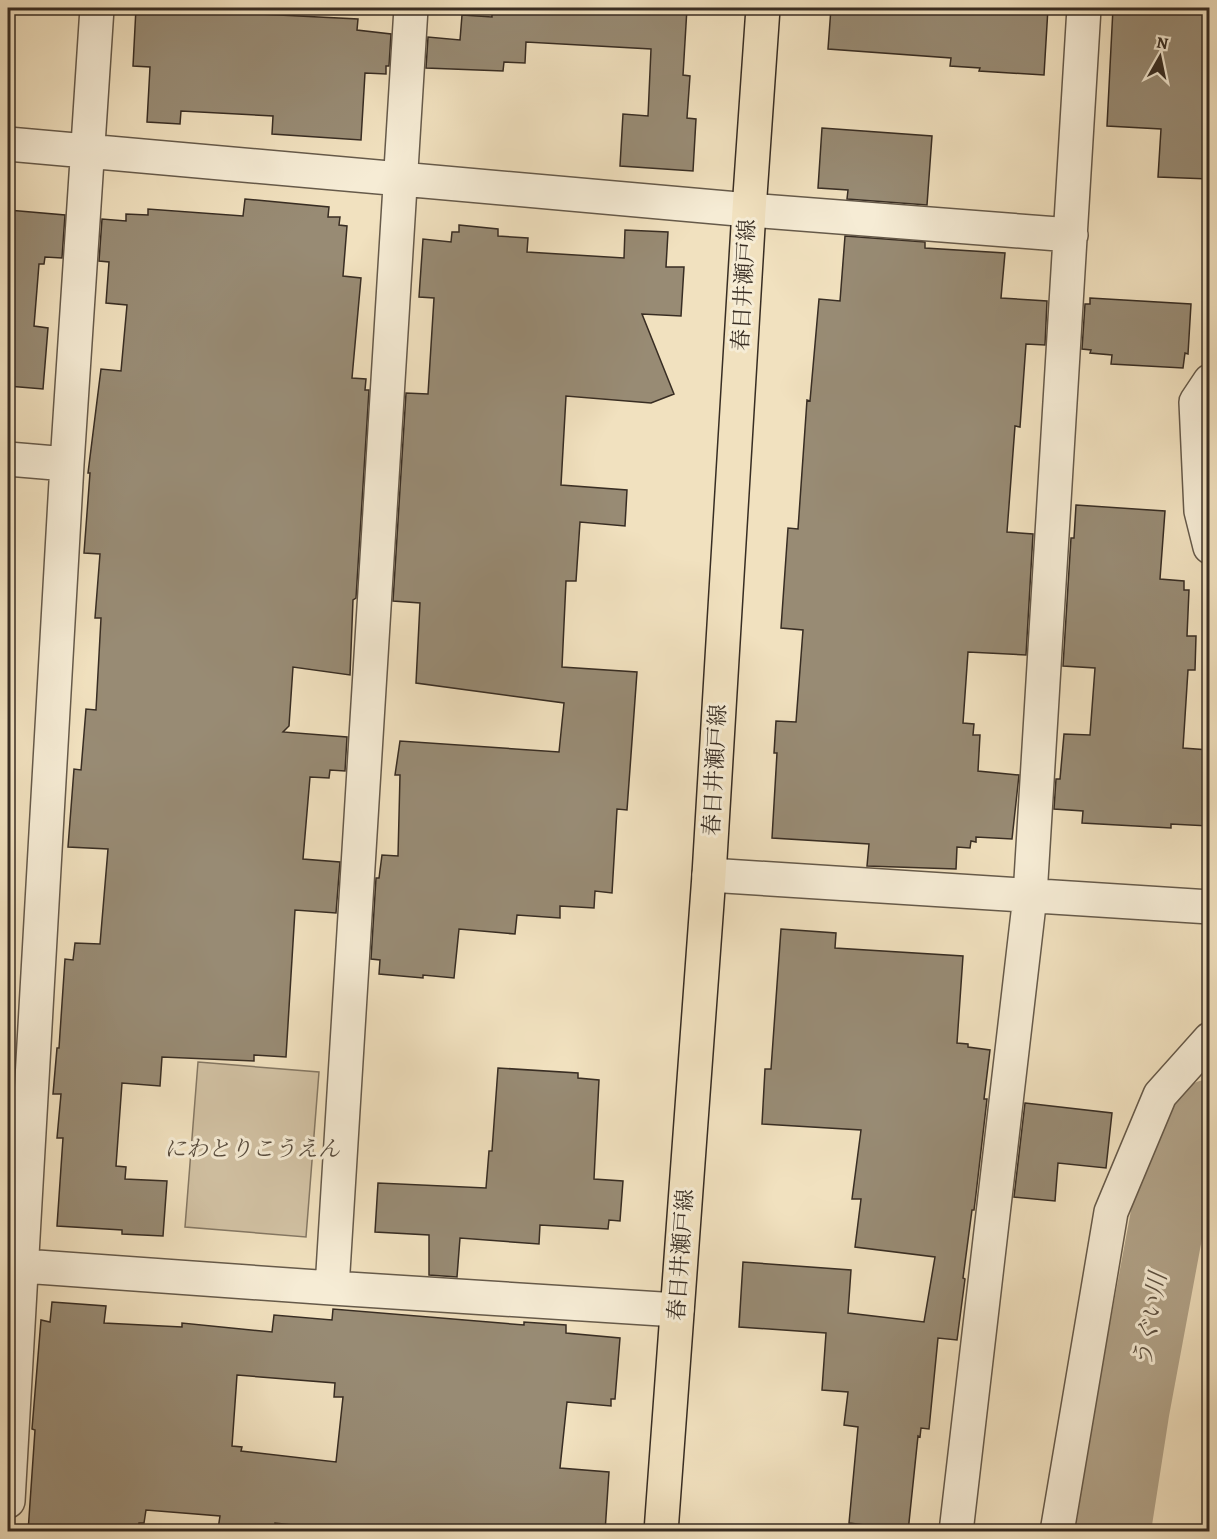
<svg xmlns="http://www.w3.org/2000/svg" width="1217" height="1539" viewBox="0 0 1217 1539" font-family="Alegreya,'Noto Serif JP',serif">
	<rect width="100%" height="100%" fill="#f1e1bf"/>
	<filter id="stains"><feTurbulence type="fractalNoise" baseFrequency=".00333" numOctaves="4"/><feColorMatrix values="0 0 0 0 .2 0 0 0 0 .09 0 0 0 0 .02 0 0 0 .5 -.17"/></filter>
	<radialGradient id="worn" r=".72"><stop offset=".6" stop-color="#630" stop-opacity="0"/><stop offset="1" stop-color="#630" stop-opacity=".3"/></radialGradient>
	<!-- green -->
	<path fill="#d2c2a4" stroke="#857864" stroke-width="1.5" d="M198,1062L319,1072L306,1237L185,1227Z"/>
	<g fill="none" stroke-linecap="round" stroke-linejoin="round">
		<!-- river -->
		<path stroke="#b2a48a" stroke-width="75" d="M1113,1532L1132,1410L1172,1195L1210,1117"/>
	</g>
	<!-- building -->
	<path fill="#988b74" stroke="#382d23" stroke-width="1.5" fill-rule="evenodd" d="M136,8H238L237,13L358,19L357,30L391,34L389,66H386V74L365,73L361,140L272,134L273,116L181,111L180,124L147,122L150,67L133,66Z
		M492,8H687L683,75L690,76L687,118L696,119L693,171L620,166L623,114L648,116L651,49L526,42L525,63L504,62L503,71L426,68L428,37L460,40L462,15L492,17Z
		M831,8H1048L1044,75L979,71L980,68L950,66L951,58L828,49Z
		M1113,8H1209V179L1158,177L1161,129L1107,126Z
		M822,128L932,136L927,205L847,199L848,190L818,188Z
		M245,199L329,207L328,217H340L339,225L347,226L343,276L361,278L352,378L366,379L365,390H369L356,598L353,600L350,675L293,667L289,726L283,732L347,737L345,771L330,770L329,778L310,777L303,859L340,862L336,913L295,910L286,1057L254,1055V1061L162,1057L160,1086L122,1083L116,1166L126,1167L125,1179L167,1181L163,1236L122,1234V1230L57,1226L63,1138H57L61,1094H53L57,1048H59L65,959L73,960L75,943L100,944L108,849L68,847L74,769L81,770L86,709L96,710L101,618H95L100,554L84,553L90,473H88L101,369L121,371L127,305L106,303L109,262L99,261L102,219L126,221V214L148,215V209L243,216Z
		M8,210L65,215L62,258L45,257L44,264H39L34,326L48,328L43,389L8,386Z
		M459,225L498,229V236L528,238L527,252L624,258L625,230L668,232L666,267H684L681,316L642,314L674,394L651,403L566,396L561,485L627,490L625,526L580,522L576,581H566L562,667L637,672L627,810L617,809L612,893L595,891L594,908L560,906V918L517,915L515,934L459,929L454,978L423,975V978L379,974L380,960L371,959L376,878H379L382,855L398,856L400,775H395L400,741L559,752L564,703L416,683L420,603L393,601L406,393L428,394L434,298L419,297L423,239L451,242L452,232H459Z
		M845,236L925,242V248L1005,253L1001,298L1047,301L1045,345L1026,344L1020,427L1015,426L1007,532L1033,534L1026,655L968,652L963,723L974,724L973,735H980L978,771L1019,775L1012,839L976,837V842L971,841L970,848L957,847L956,869L867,866L869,844L772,838L777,753H774L776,721L796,722L803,630L781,628L788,528L798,529L807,400L810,401L819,299L840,301Z
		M1090,298L1191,304L1188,354L1185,353L1183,368L1111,364L1112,355L1090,353L1091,350L1082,349L1085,304H1090Z
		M1076,505L1165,511L1160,579L1184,581V590H1189L1187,636H1196L1195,670H1188L1183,748L1209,750V826L1171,824V828L1082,823L1083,811L1054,809L1056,779H1060L1064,734L1090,735L1095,668L1063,666L1071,538H1074Z
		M781,929L836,933L835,948L963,956L957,1043L968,1044V1047L990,1050L984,1099H987L976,1194L974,1210H972L963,1278L965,1279L957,1340L938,1338L929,1429L921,1428L920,1437L918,1436L908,1532H863L864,1525L849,1523L858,1427L844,1425L848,1392L822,1390L826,1333L739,1327L743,1262L851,1270L848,1313L924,1322L935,1257L855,1247L861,1199H852L861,1130L762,1124L765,1069H771Z
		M498,1068L578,1073V1078L599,1080L594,1179L623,1181L620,1221L609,1220L608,1229L540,1225L539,1244L460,1238L457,1277L429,1275V1235L375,1232L378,1183L486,1188L489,1151H492Z
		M1025,1103L1112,1113L1106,1168L1058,1163L1055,1201L1014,1197Z
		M52,1302L106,1306L104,1323L182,1327V1323L272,1332L274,1315L332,1320L333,1309L524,1325V1322L566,1325V1333L620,1338L615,1399H611V1406L567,1402L560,1468L609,1472L605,1532H445L407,1529V1532H358L275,1523L274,1532H242L218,1529L220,1516L146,1510L144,1523H139L138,1531L87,1526V1532H28L35,1430L32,1429L41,1320L50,1322ZM237,1375L335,1383L334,1397H343L336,1462L241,1451L242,1447L232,1446Z"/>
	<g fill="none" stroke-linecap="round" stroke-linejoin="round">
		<defs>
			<path id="street" d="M8,144L749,210L1071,235
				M1210,381L1196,402L1201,511L1210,547
				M8,459L67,464
				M709,875L1210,907
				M23,1266L332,1288L677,1310
				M332,1288L411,8
				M8,1501L67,464L97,8
				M956,1532L1030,896L1084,8
				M1057,1532L1111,1212L1160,1095L1210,1039"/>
			<path id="primary" d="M661,1532L709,875L749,210L763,8"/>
		</defs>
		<!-- street casing -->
		<use href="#street" stroke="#665a4a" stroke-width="36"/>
		<!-- primary casing -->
		<use href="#primary" stroke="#382d23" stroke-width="36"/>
		<!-- street -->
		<use href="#street" stroke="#f6ecd5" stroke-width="33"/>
		<!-- primary -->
		<use href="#primary" stroke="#f1e1bf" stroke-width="33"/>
	</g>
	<g text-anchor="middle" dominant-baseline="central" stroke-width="6" stroke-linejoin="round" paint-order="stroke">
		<!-- street labels -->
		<g font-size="22" fill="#382d23" stroke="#f6ecd5">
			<text transform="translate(744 285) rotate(-87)">春日井瀬戸線</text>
			<text transform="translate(715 770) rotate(-87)">春日井瀬戸線</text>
			<text transform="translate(681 1255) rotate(-86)">春日井瀬戸線</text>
		</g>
		<!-- park labels -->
		<g font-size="22" font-style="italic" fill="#574b3d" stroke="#f6ecd5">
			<text x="252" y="1149">にわとりこうえん</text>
		</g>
		<!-- water labels -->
		<g font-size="24" font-style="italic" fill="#5d5142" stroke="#f6ecd5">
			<text transform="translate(1150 1320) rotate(-80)">うぐい川</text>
		</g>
	</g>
	<!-- margin -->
	<rect width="1217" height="1539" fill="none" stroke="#f1e1bf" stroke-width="30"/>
	<rect x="9" y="9" width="1199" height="1521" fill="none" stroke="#382d23" stroke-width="3"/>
	<rect x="15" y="15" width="1187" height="1509" fill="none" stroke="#382d23" stroke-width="1.5"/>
	<!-- north arrow -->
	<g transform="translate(1160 57) rotate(9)" stroke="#f6ecd5" stroke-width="4.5" paint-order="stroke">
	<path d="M0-4.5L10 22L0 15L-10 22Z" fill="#382d23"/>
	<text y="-9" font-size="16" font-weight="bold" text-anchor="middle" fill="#382d23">N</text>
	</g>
	<rect width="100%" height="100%" filter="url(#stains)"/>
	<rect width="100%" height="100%" fill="url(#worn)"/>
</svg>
